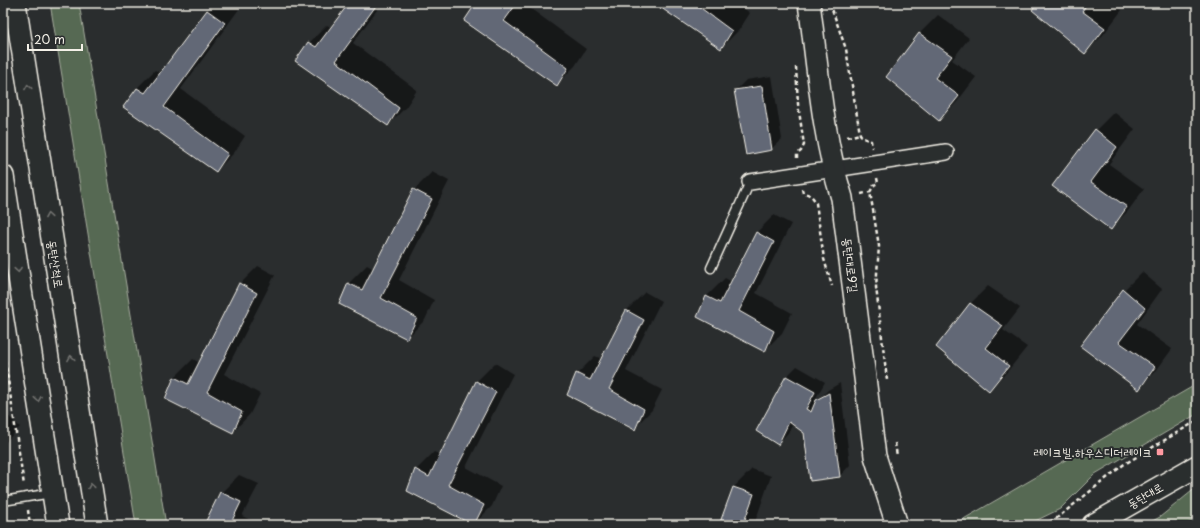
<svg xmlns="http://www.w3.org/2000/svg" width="1200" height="528" viewBox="0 0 1200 528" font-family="'Playpen Sans','Poor Story',sans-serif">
	<rect width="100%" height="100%" fill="#2a2d2e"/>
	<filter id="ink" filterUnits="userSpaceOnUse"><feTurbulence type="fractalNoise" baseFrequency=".025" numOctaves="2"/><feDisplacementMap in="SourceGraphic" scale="8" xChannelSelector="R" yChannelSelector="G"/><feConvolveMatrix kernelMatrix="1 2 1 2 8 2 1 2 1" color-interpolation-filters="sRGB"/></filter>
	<g filter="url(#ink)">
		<!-- green -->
		<path fill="#576953" stroke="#a6ad9e" d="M50,3H79L166,525H136Z
			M1197,384V414L1095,474L1060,509L1027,525H959L955,524Z
			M1197,487V518L1185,525H1145L1160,517Z"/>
		<!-- shadow -->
		<path fill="#0007" d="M215,3H240L242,5L181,89L245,136L234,153L216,171L137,88L155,70L160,73L207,11Z
			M350,3H382L353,43L417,90L406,107L388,125L296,61L309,43L327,25L332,28Z
			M477,3H523L586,49L575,66L557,84Z
			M656,3H736L750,13L739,30L721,48Z
			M1038,3H1113L1122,10L1103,35L1085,53Z
			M938,15L969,38L952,60L976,77L957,102L939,120L887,77L920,33Z
			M772,76L782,139L771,149L735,91L746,80Z
			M1114,112L1135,129L1109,164L1144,189L1128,211L1110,229L1053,186L1096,130Z
			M432,172L449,181L399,280L434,300L425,320L407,338L341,304L349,283L367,265L374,269L414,190Z
			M774,215L791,224L756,293L792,313L782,333L764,351L698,317L707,296L725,278L732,282L756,233Z
			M258,266L275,275L224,374L260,394L250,414L233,432L166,398L175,377L193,359L200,363L240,284Z
			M1142,272L1162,289L1137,324L1172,349L1156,371L1138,389L1082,346L1124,290Z
			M988,286L1020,308L1003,330L1027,347L1007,372L989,390L970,304Z
			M645,292L661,301L626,371L662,390L652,410L634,428L577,374L595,356L602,359L627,310Z
			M495,363L513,374L466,467L501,486L492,506L474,524L416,470L434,452L441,455L477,381Z
			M797,366L825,382L816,398L818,400L828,390L840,383L850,465L840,476L805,433L793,424L788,433L778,443L787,376Z
			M3,411L20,427L3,445Z
			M752,469L771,476L754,525H721L734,487Z
			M239,475L259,484L242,516L262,525H205L221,493Z
			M35,518L36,525H3V524Z"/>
		<!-- building -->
		<path fill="#626876" stroke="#f4f1e8" d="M349,3H378L336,61L399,108L388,126L295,61L308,42L316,47Z
			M476,3H480L485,6L488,3H517L504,21L568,68L557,86L464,21Z
			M654,3H694L732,31L721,49Z
			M1037,3H1088L1082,11L1105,28L1085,54L1032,10Z
			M207,10L225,23L164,107L228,154L216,172L123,107L137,88L145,93Z
			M919,33L952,56L935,78L959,96L939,121L886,77Z
			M762,86L772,150L746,155L734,90Z
			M1095,129L1117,147L1091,182L1127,207L1111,230L1052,186Z
			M413,189L432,199L381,298L417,318L407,339L339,304L348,283L362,290Z
			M756,232L774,242L739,311L774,331L765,352L697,317L706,296L720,303Z
			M239,283L257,293L207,392L242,412L233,433L165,399L174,377L188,384Z
			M1123,289L1145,308L1119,342L1155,367L1139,390L1080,346Z
			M970,303L1003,326L986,348L1009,366L989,391L936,347Z
			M626,310L644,320L609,389L644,409L635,430L567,395L576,373L590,380Z
			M786,376L815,392L806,409L811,412L816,400L829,393L840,477L810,481L804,433L789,422L778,445L756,431Z
			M476,381L496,392L448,485L484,505L474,525H473L407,491L415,469L429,477Z
			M733,487L754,494L743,525H719Z
			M220,492L241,502L230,525H204Z"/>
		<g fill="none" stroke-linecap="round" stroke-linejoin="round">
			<defs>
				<path id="lane" d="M711,268L750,182
					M3,501L52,493"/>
				<path id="street" d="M750,182L946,152"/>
				<path id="secondary" d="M15,3L97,525
					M809,3C818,68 822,135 842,198L875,456L897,525
					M3,176L58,525
					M1093,525L1197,466"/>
			</defs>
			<!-- lane casing -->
			<use href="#lane" stroke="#f4f1e8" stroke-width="11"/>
			<!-- street casing -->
			<use href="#street" stroke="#f4f1e8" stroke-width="18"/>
			<!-- secondary casing -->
			<use href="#secondary" stroke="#f4f1e8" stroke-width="24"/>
			<!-- path -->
			<path stroke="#f4f1e8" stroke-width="2.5" stroke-dasharray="4 3" stroke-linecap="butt" d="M831,3L832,9L846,49L860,134L863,138L871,141L872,148
				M796,67L798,104L804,145L801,151L797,154V158
				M847,137L860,134
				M877,178L878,183L874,185L870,192L879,246L876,287L887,380
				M802,189L803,193C810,194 813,197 816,203L824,259L832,286
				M861,194L870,192
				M3,347L24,485
				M895,443L897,456
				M28,510L30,525
				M1043,525L1057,518L1123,465L1190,425L1197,422"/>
			<!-- lane -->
			<use href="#lane" stroke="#2a2d2e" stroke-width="8"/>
			<!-- street -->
			<use href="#street" stroke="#2a2d2e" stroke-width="15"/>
			<!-- secondary -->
			<use href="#secondary" stroke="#2a2d2e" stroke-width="21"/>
		</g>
		<!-- one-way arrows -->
		<defs><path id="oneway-chevron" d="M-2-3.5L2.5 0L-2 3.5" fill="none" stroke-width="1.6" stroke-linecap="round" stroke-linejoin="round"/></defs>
		<g stroke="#71726f">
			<use href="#oneway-chevron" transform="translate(28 87) rotate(-99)"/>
			<use href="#oneway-chevron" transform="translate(48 216) rotate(-99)"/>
			<use href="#oneway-chevron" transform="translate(18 270) rotate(81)"/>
			<use href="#oneway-chevron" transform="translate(71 358) rotate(-99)"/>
			<use href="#oneway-chevron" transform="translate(38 399) rotate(81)"/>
			<use href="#oneway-chevron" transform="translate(91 486) rotate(-99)"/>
		</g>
	</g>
	<!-- markers -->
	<rect fill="#ff9aa2" stroke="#2a2d2e" stroke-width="1.5" x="1156" y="448" width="8" height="8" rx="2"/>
	<g text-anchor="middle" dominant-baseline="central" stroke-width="4" stroke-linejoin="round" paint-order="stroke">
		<!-- street labels -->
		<g font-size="12" fill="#f4f1e8" stroke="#2a2d2e">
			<text transform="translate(56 264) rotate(81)">동탄산척로</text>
			<text transform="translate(851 265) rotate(83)">동탄대로9길</text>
			<text transform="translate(1145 495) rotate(-30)">동탄대로</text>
		</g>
		<!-- poi labels -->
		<g font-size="12" fill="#f4f1e8" stroke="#2a2d2e" text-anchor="end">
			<text x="1152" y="452">레이크빌.하우스디더레이크</text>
		</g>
	</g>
	<!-- margin -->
	<rect width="1200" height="528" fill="none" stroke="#2a2d2e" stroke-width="16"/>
	<rect x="8" y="8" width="1184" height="512" fill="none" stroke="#f4f1e8" stroke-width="1.5" filter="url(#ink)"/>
	<!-- scale -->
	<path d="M28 44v6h54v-6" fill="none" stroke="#f4f1e8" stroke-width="2"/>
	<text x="34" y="44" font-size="12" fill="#f4f1e8" stroke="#2a2d2e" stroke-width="3" paint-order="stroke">20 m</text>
</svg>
